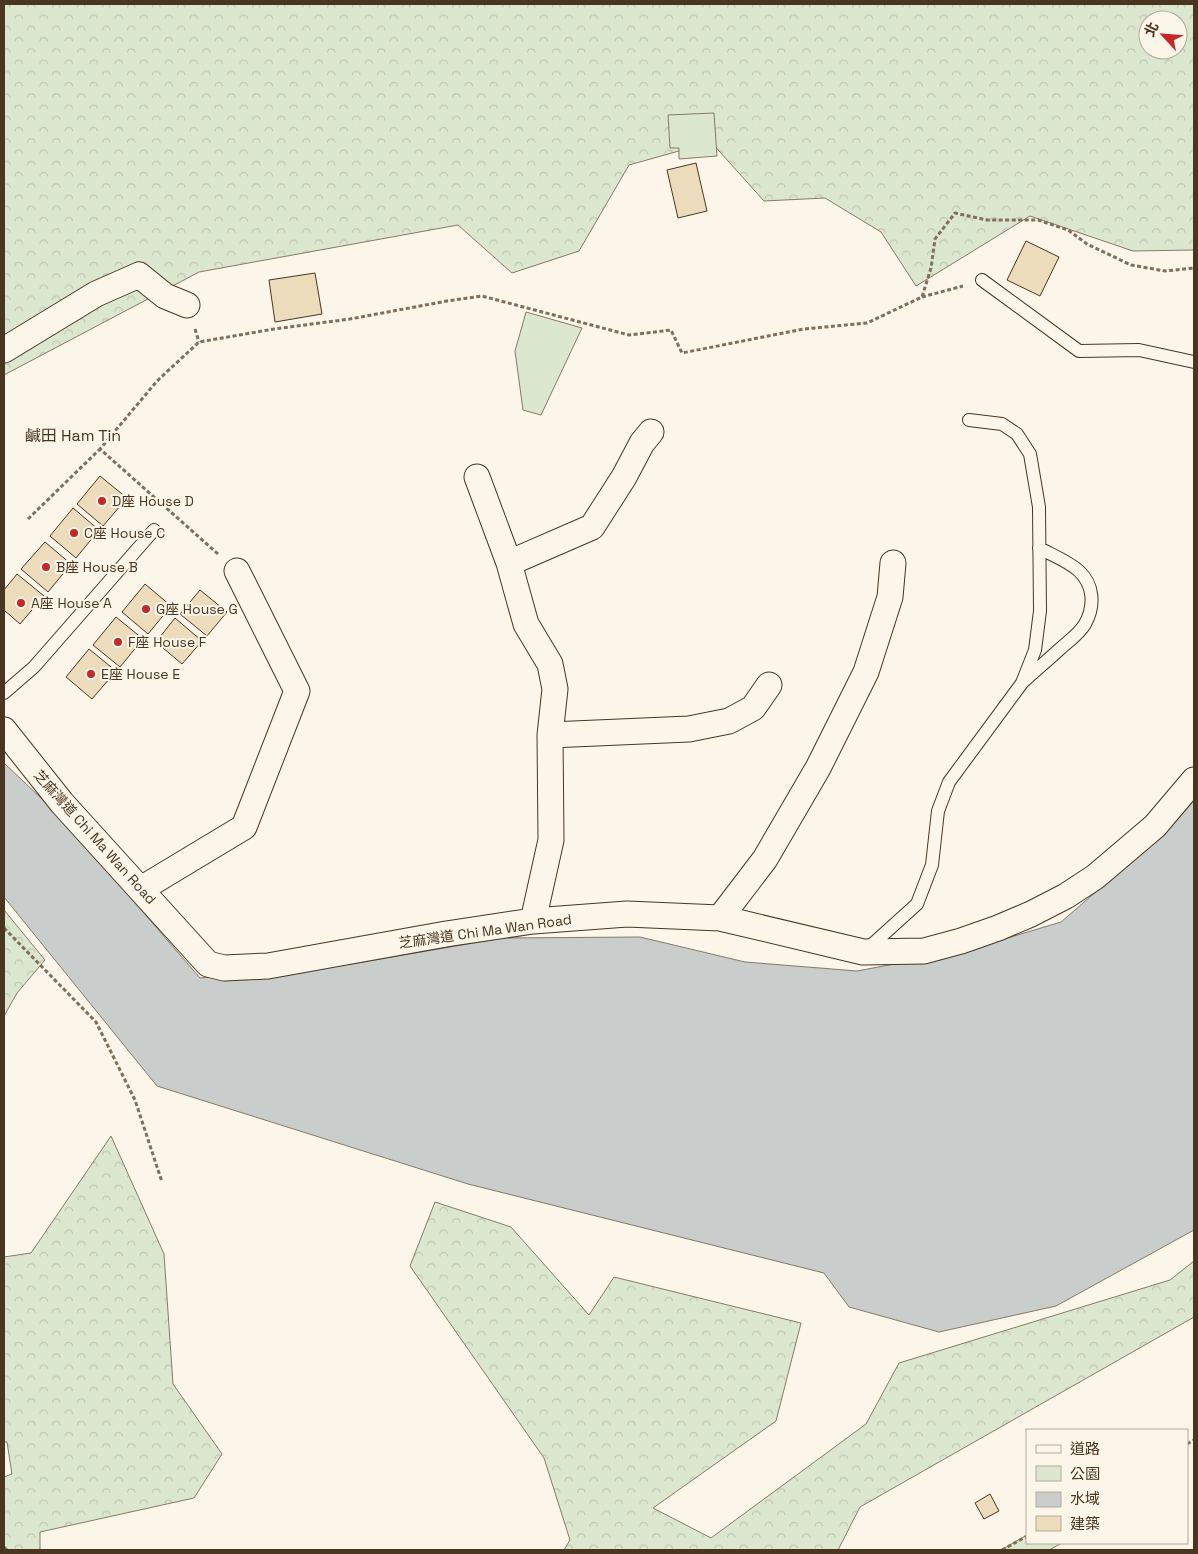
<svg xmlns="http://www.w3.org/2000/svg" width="1198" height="1554" viewBox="0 0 1198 1554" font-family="'Space Grotesk','Noto Sans TC',sans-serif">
	<defs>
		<pattern id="forest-crowns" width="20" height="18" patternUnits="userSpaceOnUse" patternTransform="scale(1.25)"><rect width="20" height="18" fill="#dce7d0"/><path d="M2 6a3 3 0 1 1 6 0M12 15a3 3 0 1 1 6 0" fill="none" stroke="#bec7b2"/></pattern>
	</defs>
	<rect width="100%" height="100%" fill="#fbf6e9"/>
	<!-- forest -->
	<path fill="url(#forest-crowns)" stroke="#887966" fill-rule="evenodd" d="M4,4H1194V250L1133,251L1030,216L916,286L881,232L825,198L764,201L711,142L629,165L579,251L512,273L458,225L199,272L4,375ZM1148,20H1178V50H1148Z
		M4,910L45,960L17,993L4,1016Z
		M111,1136L164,1254L173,1384L222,1454L194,1498L40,1532V1549L38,1550H4V1477L12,1474L7,1442H4V1257L31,1253Z
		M435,1202L511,1227L589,1315L614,1277L801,1323L776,1421L653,1508L711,1538L866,1424L899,1363L1170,1280L1194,1261V1317L860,1507L838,1550H564L570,1540L544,1458L410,1266Z"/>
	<!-- park -->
	<path fill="#dce7d0" stroke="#887966" d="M714,113L717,156L679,159V148H670L668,115Z
		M526,312L582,328L541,415L523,410L515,351Z
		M1027,1535V1543H1062L1049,1550H1001Z"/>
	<!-- water -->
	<path fill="#c9cecd" stroke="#887966" d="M4,763L60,816L200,978L351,964L503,938L640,937L745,962L857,971L964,951L1061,922L1162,835L1194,794V1230L1056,1306L939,1332L849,1307L824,1273L468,1184L157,1086L4,897Z"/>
	<!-- building -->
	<path fill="#ecdcbc" stroke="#4a3520" d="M696,163L707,211L678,218L667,170Z
		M1026,241L1059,257L1040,296L1007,280Z
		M315,273L322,314L275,322L269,280Z
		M100,476L127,498L103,526L77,504Z
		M73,508L99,530L76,558L50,536Z
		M45,542L71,564L48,592L21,569Z
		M17,574L44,596L20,624L4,610V590Z
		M145,584L171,606L148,634L122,612Z
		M200,590L227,612L207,636L180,614Z
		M116,617L143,639L120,667L93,645Z
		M175,618L202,641L182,664L156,642Z
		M89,649L116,671L92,699L66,677Z
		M990,1494L999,1511L984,1519L975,1503Z"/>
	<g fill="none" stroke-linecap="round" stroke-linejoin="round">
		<defs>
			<path id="service" d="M982,280L1079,351L1139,350L1194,362
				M1024,681C1036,670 1049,659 1061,648C1069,641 1080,633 1085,624C1095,606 1094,585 1079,571C1068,561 1052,555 1039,548
				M4,693L34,667L154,530
				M865,951L917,904L932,865L938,811L949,782L1022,683L1035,650L1040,611L1039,507L1030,454L1017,434L1002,424L969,420"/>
			<path id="minor" d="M4,350L96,294L139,275L165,296L187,305
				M477,477L509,563L526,624L550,664L555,689L550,735L551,840L533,921
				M509,563L592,527L624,477L642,443L651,432
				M4,730L62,803L208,964L224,968L268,966L446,934L533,921L627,914L720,918L863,952L924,951L961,941L998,928L1031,914L1066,896L1095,877L1155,826L1194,780
				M550,735L689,729L729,721L753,708L769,685
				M141,889L244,827L297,691L237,571
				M720,918L765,859L818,768L866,672L890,597L893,563"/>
		</defs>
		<!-- service casing -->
		<use href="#service" stroke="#4a3520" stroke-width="14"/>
		<!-- minor casing -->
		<use href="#minor" stroke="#4a3520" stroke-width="27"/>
		<!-- path -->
		<path stroke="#7f6f5c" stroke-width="3" stroke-dasharray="4 2.5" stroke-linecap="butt" d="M922,297L963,286
			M195,329L199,342
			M28,519L100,449
			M218,554L100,449L157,381L199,342L274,329L350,319L447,301L482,296L629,335L671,330L682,353L804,329L867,323L922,297L931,268L935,239L955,213L987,220H1038L1068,230L1087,244L1131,265L1165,271L1194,268
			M4,928L96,1022L135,1100L162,1182
			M1187,1444L1194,1440
			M4,1547L7,1550
			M1002,1550L1027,1536"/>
		<!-- service -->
		<use href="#service" stroke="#fbf6e9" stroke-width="12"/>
		<!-- minor -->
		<use href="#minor" stroke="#fbf6e9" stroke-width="25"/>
	</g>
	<!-- markers -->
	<g fill="#c62828" stroke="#fbf6e9" stroke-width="2">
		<circle cx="102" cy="501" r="5"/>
		<circle cx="74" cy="533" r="5"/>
		<circle cx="46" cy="567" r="5"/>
		<circle cx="21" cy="603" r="5"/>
		<circle cx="146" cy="609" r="5"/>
		<circle cx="118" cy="642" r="5"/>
		<circle cx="91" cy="674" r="5"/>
	</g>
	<g text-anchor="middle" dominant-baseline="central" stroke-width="4" stroke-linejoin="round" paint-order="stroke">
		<!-- poi labels -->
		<g font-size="14" fill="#4a3520" stroke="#fbf6e9" text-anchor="start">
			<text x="112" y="501">D座 House D</text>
			<text x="84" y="533">C座 House C</text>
			<text x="56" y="567">B座 House B</text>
			<text x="31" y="603">A座 House A</text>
			<text x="156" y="609">G座 House G</text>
			<text x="128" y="642">F座 House F</text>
			<text x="101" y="674">E座 House E</text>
		</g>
		<!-- street labels -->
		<g font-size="14" fill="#4a3520" stroke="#fbf6e9">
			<text transform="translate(95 837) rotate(48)">芝麻灣道 Chi Ma Wan Road</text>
			<text transform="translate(485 931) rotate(-8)">芝麻灣道 Chi Ma Wan Road</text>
		</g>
		<!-- quarter labels -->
		<g font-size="16" fill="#4a3520" stroke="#fbf6e9">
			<text x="73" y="435">鹹田 Ham Tin</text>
		</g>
	</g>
	<!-- border -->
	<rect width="1198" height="1554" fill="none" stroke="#4a3520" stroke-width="10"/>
	<!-- legend -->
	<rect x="1026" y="1429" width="162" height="115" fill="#fbf6e9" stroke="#b4a999"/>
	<rect x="1036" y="1445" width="25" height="8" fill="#fbf6e9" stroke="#b4a999"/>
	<text x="1070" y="1454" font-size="15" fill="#4a3520">道路</text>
	<rect x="1036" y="1466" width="25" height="15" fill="#dce7d0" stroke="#b4a999"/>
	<text x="1070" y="1479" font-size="15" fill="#4a3520">公園</text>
	<rect x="1036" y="1492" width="25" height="15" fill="#c9cecd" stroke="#b4a999"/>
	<text x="1070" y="1504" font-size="15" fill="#4a3520">水域</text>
	<rect x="1036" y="1516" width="25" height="15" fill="#ecdcbc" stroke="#b4a999"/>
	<text x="1070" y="1529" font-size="15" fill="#4a3520">建築</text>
	<!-- north arrow -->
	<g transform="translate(1163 35) rotate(296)"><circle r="24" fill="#fbf6e9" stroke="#b4a999"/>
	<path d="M0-4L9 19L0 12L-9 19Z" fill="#c62828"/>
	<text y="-8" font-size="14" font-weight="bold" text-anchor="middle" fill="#4a3520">北</text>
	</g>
</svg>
